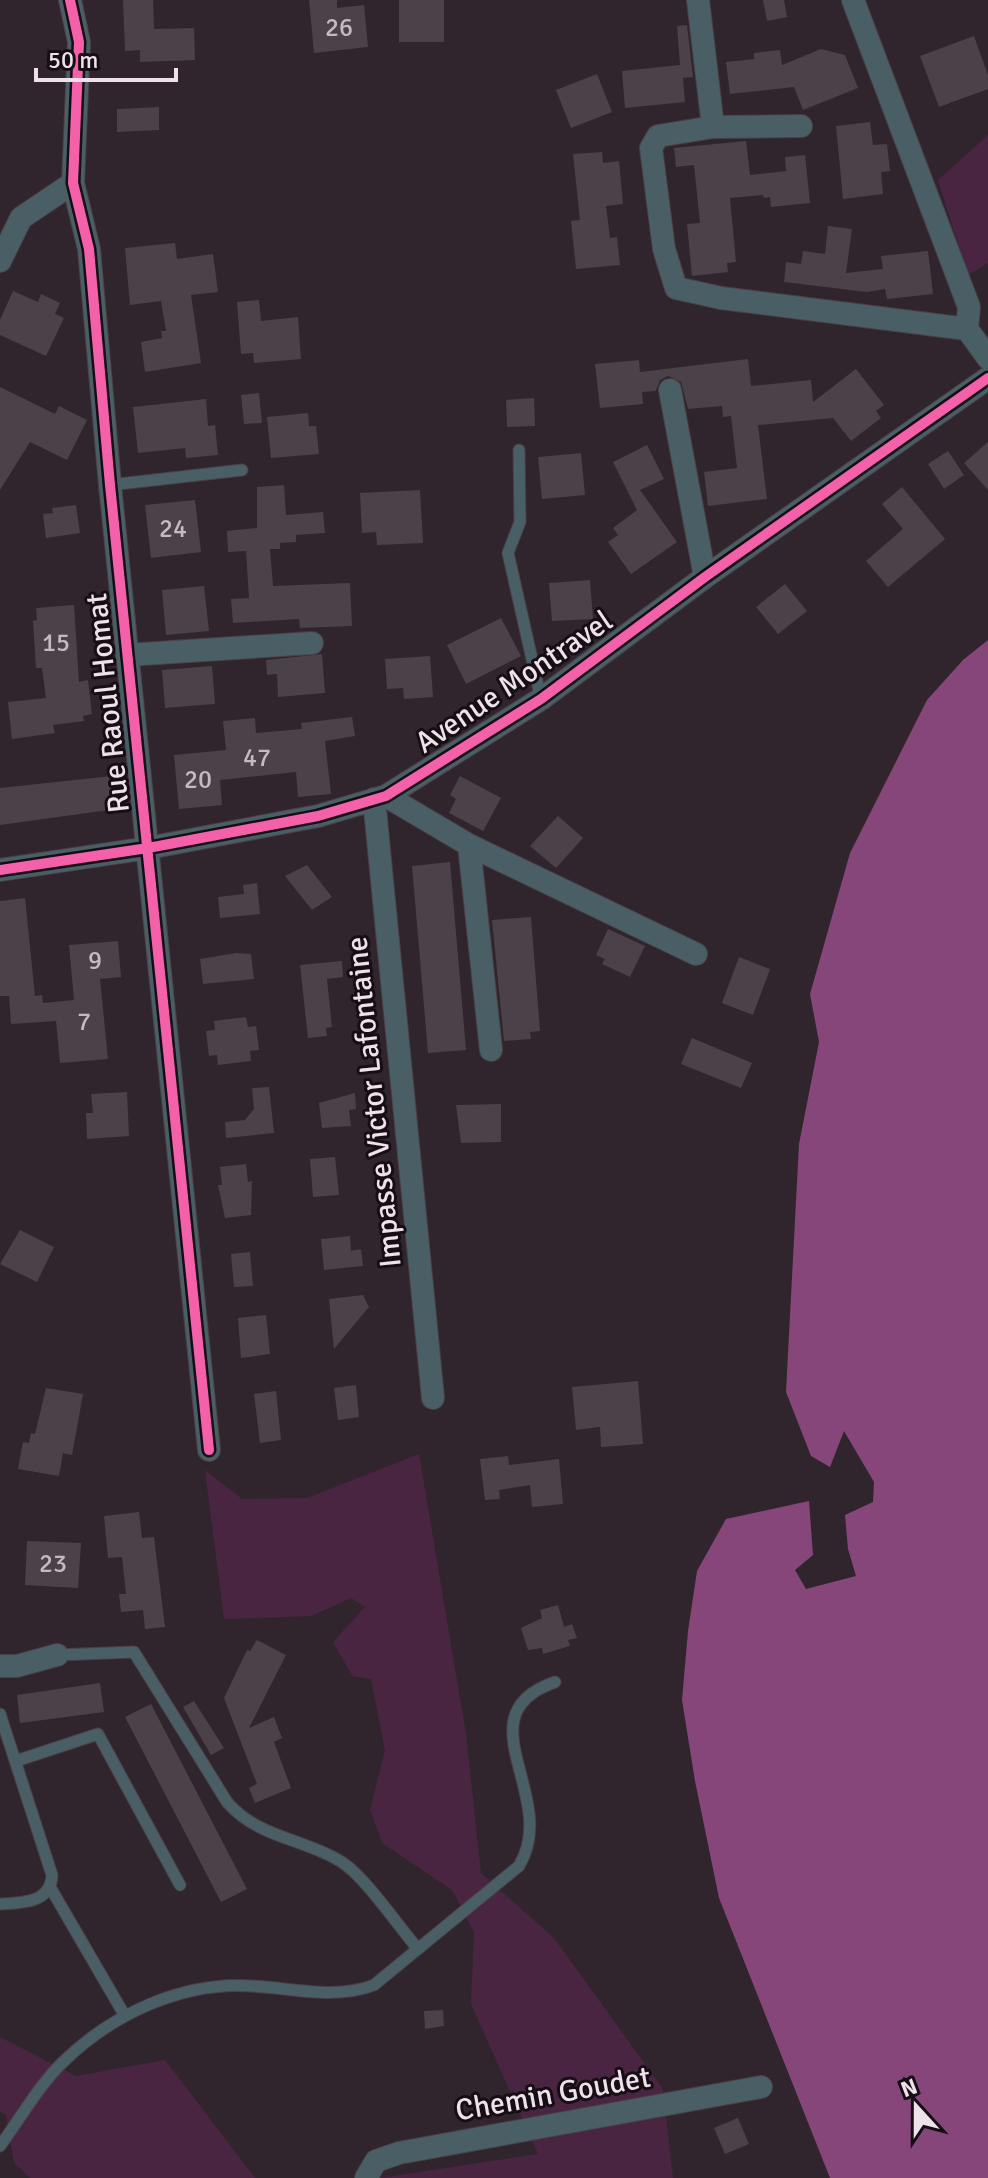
<svg xmlns="http://www.w3.org/2000/svg" width="988" height="2178" viewBox="0 0 988 2178" font-family="Signika,sans-serif">
	<rect width="100%" height="100%" fill="#30252d"/>
	<!-- green -->
	<path fill="#492542" d="M988,135V263L968,275L938,180Z
		M419,1454L466,1734L481,1873L554,1938L663,2089L673,2178H380L538,2154L471,2004L474,1932L452,1890L382,1843L370,1809L385,1751L371,1679L352,1676L333,1642L365,1607L351,1598L311,1616L224,1619L205,1470L242,1499L307,1498Z
		M0,2037L76,2076L165,2060L255,2178H30L14,2163L6,2115L0,2112Z"/>
	<!-- water -->
	<path fill="#87467a" d="M988,640V2178H830L719,1898L695,1781L682,1700L688,1631L697,1571L726,1519L809,1501L813,1555L795,1570L806,1589L856,1576L848,1549L845,1515L873,1502L874,1482L844,1431L830,1467L811,1456L786,1392L799,1144L819,1042L810,994L850,853L927,700L963,660Z"/>
	<!-- building -->
	<path fill="#4b4149" d="M123,0H153L154,29L194,28L195,60L140,62V50L125,51Z
		M309,0H337V8L364,5L368,47L314,53Z
		M399,0H444V42H399Z
		M763,0H784L787,17L767,21Z
		M687,25L693,77L683,78L685,102L625,108L622,71L680,65L677,26Z
		M974,36L988,75V89L939,107L920,56Z
		M821,49L845,55L858,88L803,110L794,87L730,94L726,62L754,59V53L780,50L782,65Z
		M597,74L612,112L571,128L556,90Z
		M159,107V130L117,132V109Z
		M870,122L873,145L887,144L890,171L881,172L883,194L843,199L836,126Z
		M746,141L750,175L786,171L785,157L805,155L810,203L771,207L770,197L764,198L763,195L730,198L736,262L727,263L728,272L692,276L687,224L700,223L694,165L676,167L674,148Z
		M602,152L603,163L619,161L623,204L606,206L610,238L617,237L620,265L576,269L571,221L580,220L573,154Z
		M828,226L852,229L846,273L883,269L881,256L928,251L933,294L887,299L885,289L867,292L784,282L786,262L801,264L803,251L825,254Z
		M175,243L177,259L213,254L218,292L191,295L201,363L145,372L141,342L162,338L161,331H166L161,301L130,305L125,248Z
		M13,291L38,302L41,294L60,303L55,314L64,318L46,356L0,335V320Z
		M259,300L261,321L298,317L301,359L254,363L253,353L241,354L237,302Z
		M748,359L751,386L811,380L813,402L856,369L884,405L876,411L881,418L851,441L833,418L758,425L767,499L708,506L704,472L737,468L731,416L723,417L722,406L688,409L681,382L668,376L660,380L656,391L642,392L643,404L600,408L595,364L639,360L640,372Z
		M0,387L55,414L59,406L87,420L67,460L30,442L0,490Z
		M259,393L262,423L244,424L241,395Z
		M534,398L535,426L507,427L506,400Z
		M206,399L208,426L215,425L218,455L186,458L185,448L138,453L133,407Z
		M308,413L309,426H316L319,454L271,458L267,417Z
		M988,442V490L964,463Z
		M647,445L664,479L640,490L677,542L631,574L608,542L618,535L613,528L637,510L613,462Z
		M948,451L964,475L944,489L928,464Z
		M581,453L585,495L542,499L538,457Z
		M284,485L286,515L323,512L325,533L296,535V542L280,543V549H270L273,586L350,583L352,626L300,628L299,619L233,623L231,599L249,598L246,551L228,552L227,531L257,528V487Z
		M902,487L945,539L888,587L866,561L903,529L882,504Z
		M420,490L423,543L377,545L376,532L362,533L360,493Z
		M195,500L201,552L151,558L145,505Z
		M76,505L80,533L46,538L43,514L53,513L52,508Z
		M590,580L593,619L552,621L549,583Z
		M785,584L807,611L778,634L756,607Z
		M204,586L209,631L166,635L162,590Z
		M74,605L79,682L88,680L92,714L83,716L84,721L53,725L55,733L12,739L8,702L46,698L42,668H36L33,621L37,620L36,608Z
		M501,618L521,656L466,684L447,645Z
		M322,654L325,693L278,697L277,674L267,675L266,660Z
		M430,656L433,697L404,699L403,688L387,689L385,659Z
		M212,666L215,704L165,708L162,670Z
		M352,717L355,736L325,741L331,794L298,797L296,772L220,780L222,805L179,809L174,755L226,750L223,721L255,718L256,733L302,729L301,723Z
		M112,776L121,778L123,793L114,794L116,809L0,825V788Z
		M460,776L501,798L483,831L449,813L456,799L450,795Z
		M558,816L583,838L556,868L530,846Z
		M450,862L466,1050L428,1053L412,866Z
		M307,865L332,897L312,910L285,876Z
		M257,883L260,914L220,918L218,897L244,894L243,885Z
		M25,898L35,996L42,995L43,1003L74,1000L69,945L118,941L121,977L100,979L108,1059L60,1063L56,1021L11,1024L9,996H0V901Z
		M531,917L540,1031L530,1032L531,1039L504,1041L492,920Z
		M608,929L645,946L630,977L602,964L605,959L596,955Z
		M236,953L251,954L254,979L203,984L200,959Z
		M739,957L770,969L753,1015L722,1003Z
		M342,961L343,977L327,979L332,1027L326,1028L327,1036L308,1038L300,965Z
		M246,1017L248,1027L256,1026L259,1050L250,1051L251,1061L218,1065L217,1055L209,1056L206,1031L215,1030L214,1021Z
		M692,1038L752,1063L741,1088L681,1064Z
		M269,1087L274,1133L226,1138L225,1122L245,1120L254,1109L252,1088Z
		M127,1092L129,1136L87,1139L86,1113H93L91,1094Z
		M355,1093L356,1109L349,1110L351,1126L322,1128L319,1103Z
		M501,1104V1142L461,1143L456,1105Z
		M335,1157L339,1195L313,1197L310,1159Z
		M246,1164L248,1182L252,1181L251,1215L225,1218L218,1185H222L220,1167Z
		M20,1230L54,1247L37,1282L0,1264Z
		M350,1236L351,1251L361,1249L363,1266L324,1270L321,1239Z
		M250,1252L253,1286L234,1287L231,1254Z
		M363,1295L369,1307L334,1349L329,1299Z
		M266,1315L270,1354L241,1358L238,1318Z
		M638,1381L643,1444L601,1447L600,1427L576,1430L572,1387Z
		M356,1385L359,1417L338,1420L334,1388Z
		M46,1388L83,1394L72,1455L63,1453L59,1476L18,1469L23,1442L29,1443L31,1433L35,1434Z
		M276,1391L281,1440L260,1443L254,1394Z
		M508,1456L509,1465L559,1459L563,1504L532,1507L530,1485L499,1490L500,1499L485,1500L480,1459Z
		M139,1512L142,1538L154,1537L165,1627L145,1629L143,1610L121,1612L119,1594H126L122,1557L108,1558L104,1516Z
		M27,1541L81,1543L78,1588L25,1585Z
		M558,1605L564,1627L572,1624L577,1638L568,1640L570,1646L543,1654L542,1648L528,1650L521,1628L542,1618L540,1610Z
		M257,1640L286,1655L249,1728L274,1717L282,1738L274,1742L291,1788L255,1803L249,1788L257,1784L224,1698L247,1650L250,1651Z
		M100,1683L104,1712L20,1723L17,1695Z
		M194,1701L224,1748L211,1755L183,1707Z
		M151,1704L247,1889L221,1902L125,1717Z
		M443,2010L444,2026L425,2029L424,2011Z
		M738,2118L749,2144L725,2154L714,2128Z"/>
	<g fill="none" stroke-linecap="round" stroke-linejoin="round">
		<defs>
			<path id="lane" d="M519,450L520,522L508,553L541,699
				M110,485L242,470
				M57,1655L134,1652L227,1802C258,1838 302,1838 340,1861C364,1875 398,1926 418,1949
				M0,1714L52,1875C51,1903 22,1903 0,1904
				M16,1761L98,1734L180,1885
				M50,1887L125,2016
				M0,2146C20,2119 39,2085 63,2062C112,2014 183,1981 252,1986C291,1988 336,2000 374,1985L519,1866C561,1797 460,1715 555,1682"/>
			<path id="street" d="M70,0L79,42L73,183L89,249L110,485L209,1450
				M698,0L713,127
				M853,0L969,307L967,329L988,358
				M801,126L713,127L658,136L651,148L664,249L676,288L721,298L967,329
				M0,261L21,218L73,183
				M670,390L705,577
				M127,655L312,643
				M386,796L469,845L491,1050
				M374,799L433,1398
				M469,845L696,954
				M0,870L148,848L318,816L386,796L541,699L705,577L988,378
				M0,1666H17L57,1655
				M366,2178L376,2161L399,2153L761,2087"/>
		</defs>
		<!-- lane casing -->
		<use href="#lane" stroke="#4a4047" stroke-width="13"/>
		<!-- street casing -->
		<use href="#street" stroke="#4a4047" stroke-width="24"/>
		<!-- lane -->
		<use href="#lane" stroke="#4a5e65" stroke-width="11"/>
		<!-- street -->
		<use href="#street" stroke="#4a5e65" stroke-width="22"/>
		<defs>
			<path id="cycleway" d="M70,0L79,42L73,183L89,249L110,485L209,1450
				M0,870L148,848L318,816L386,796L541,699L705,577L988,378"/>
		</defs>
		<!-- cycleway casing -->
		<use href="#cycleway" stroke="#160e14" stroke-width="15"/>
		<!-- cycleway -->
		<use href="#cycleway" stroke="#f560ab" stroke-width="10"/>
	</g>
	<g text-anchor="middle" dominant-baseline="central" stroke-width="6" stroke-linejoin="round" paint-order="stroke">
		<!-- number labels -->
		<g font-size="26" fill="#c5b9c2">
			<text x="339" y="28">26</text>
			<text x="173" y="529">24</text>
			<text x="56" y="643">15</text>
			<text x="257" y="758">47</text>
			<text x="198" y="780">20</text>
			<text x="95" y="961">9</text>
			<text x="84" y="1022">7</text>
			<text x="53" y="1564">23</text>
		</g>
		<!-- street labels -->
		<g font-size="30" fill="#eee1eb" stroke="#160e14">
			<text transform="translate(514 682) rotate(-34)">Avenue Montravel</text>
			<text transform="translate(108 703) rotate(-96)">Rue Raoul Homat</text>
			<text transform="translate(374 1102) rotate(-96)">Impasse Victor Lafontaine</text>
			<text transform="translate(553 2094) rotate(-10)">Chemin Goudet</text>
		</g>
	</g>
	<!-- north arrow -->
	<g transform="translate(916 2106) rotate(339)" stroke="#160e14" stroke-width="6" paint-order="stroke">
	<path d="M0-6L14 30L0 20L-14 30Z" fill="#eee1eb"/>
	<text y="-12" font-size="22" font-weight="bold" text-anchor="middle" fill="#eee1eb">N</text>
	</g>
	<!-- scale -->
	<path d="M36 68v12h140v-12" fill="none" stroke="#eee1eb" stroke-width="4"/>
	<text x="48" y="68" font-size="24" fill="#eee1eb" stroke="#160e14" stroke-width="6" paint-order="stroke">50 m</text>
</svg>
